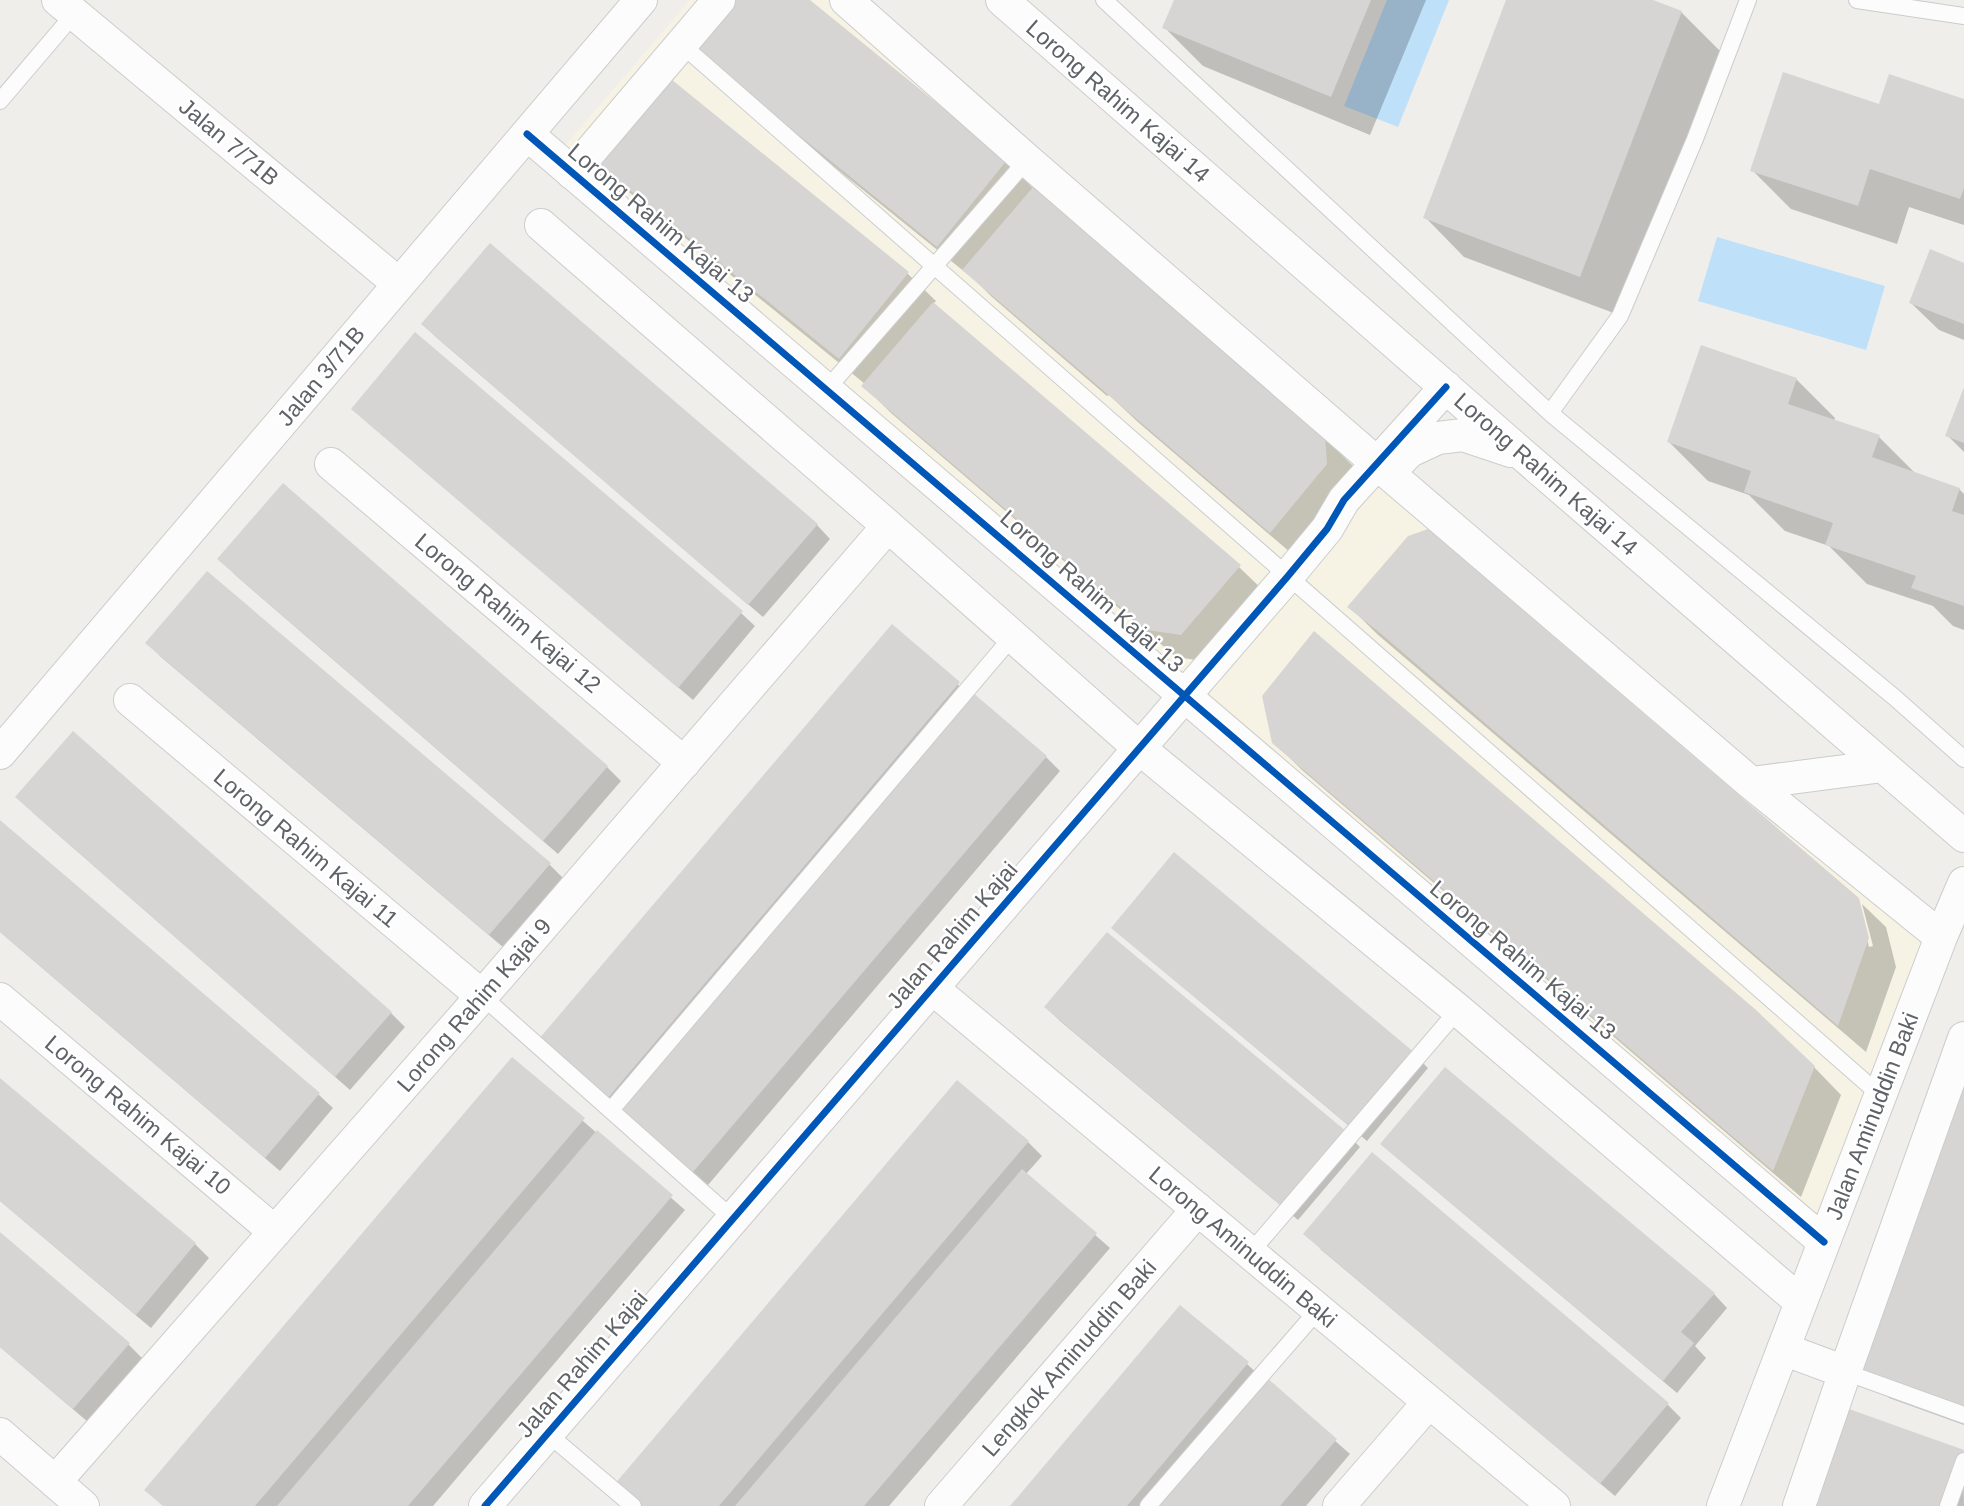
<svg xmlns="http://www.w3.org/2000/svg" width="1964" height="1506" viewBox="0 0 1964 1506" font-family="Arial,sans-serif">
	<rect width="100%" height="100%" fill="#efeeea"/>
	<!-- commercial -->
	<path fill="#f7f3e4" d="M690,0H856L1941,937L1824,1242L563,148Z"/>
	<!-- water -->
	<path fill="#bfe0f9" d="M1387,0H1449L1398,127L1344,106Z
		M1717,237L1885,286L1866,350L1698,301Z"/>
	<!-- shadow -->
	<path fill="#0003" d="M737,0H807L1006,162L1034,189L1324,437L1352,465L1354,492L1298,559L1139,423L1109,395L1107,396L992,297L967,272L966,273L724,78Z
		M1176,0H1426L1370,135L1203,66L1164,27Z
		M1508,0H1648L1681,12L1720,51L1619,315L1464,257L1425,217Z
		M666,78L908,274L936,301L933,304L1239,567L1267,594L1209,662L1176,657L891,413L864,386L865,384L625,189L598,162Z
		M1964,101V225L1909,207L1897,244L1791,209L1752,170L1880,106Z
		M1964,264V340L1939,330L1911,303Z
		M423,324L817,525L830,539L763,617L437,338Z
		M1796,379L1835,418L1834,421L1879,437L1917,475L1959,489L1964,494V630L1953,626L1933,606L1867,584L1829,546L1785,531L1749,495L1708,481L1669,442Z
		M1964,392V452L1948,436Z
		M367,422L741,613L755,626L693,700Z
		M233,573L607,767L621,781L558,854Z
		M1350,607L1858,901L1869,947L1873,946L1862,904L1886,927L1896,967L1866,1052L1377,634Z
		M892,627L972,697L1046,757L1060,771L708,1185L541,1040Z
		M148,643L549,864L563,878L504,948L161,657Z
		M1274,742L1814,1067L1841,1095L1801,1197L1302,770Z
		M31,811L391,1013L405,1027L350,1090Z
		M0,822L319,1095L333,1108L280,1171L0,932Z
		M1128,941L1414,1054L1428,1068L1367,1141Z
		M1046,1007L1346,1133L1360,1147L1298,1220L1060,1021Z
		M512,1059L685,1210L433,1506H163Z
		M0,1081L195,1244L209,1258L151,1328L0,1201Z
		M1964,1086V1425L1889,1398L1861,1371Z
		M1028,1142L1042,1156L1026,1174L1110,1248L889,1506H638Z
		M1396,1157L1714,1294L1727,1308L1695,1346L1706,1358L1677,1393Z
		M0,1235L128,1344L142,1358L88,1422L0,1347Z
		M1319,1248L1667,1404L1681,1418L1615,1496Z
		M1247,1364L1261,1377L1152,1506H1012Z
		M1266,1380L1350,1454L1306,1506H1157Z
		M1963,1451L1964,1506H1816Z"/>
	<!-- building -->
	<path fill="#d6d5d3" d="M735,0H810L1007,160L937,247L694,50Z
		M1174,0H1371L1331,97L1162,28Z
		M1506,0H1653L1682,11L1580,277L1423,218Z
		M1783,72L1879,104L1889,74L1964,99V188L1960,199L1870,169L1858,206L1750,171Z
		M666,75L909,272L839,359L595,162Z
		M1034,186L1325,435L1327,464L1270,533L962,270Z
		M490,243L818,524L748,605L421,324Z
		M1930,249L1964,263V324L1909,303Z
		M933,302L1241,565L1181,635L1147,630L861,386Z
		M415,332L743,611L678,688L351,409Z
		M1701,345L1797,378L1788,404L1880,435L1872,457L1960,488L1952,511L1964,515V606L1911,588L1916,576L1825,545L1833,523L1744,492L1751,471L1667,442Z
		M1964,387V443L1945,436Z
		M283,483L608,766L543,841L217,559Z
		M1428,529L1859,898L1869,938L1838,1026L1379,632L1347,607L1408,536Z
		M207,571L551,863L489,935L145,643Z
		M892,624L960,682L607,1099L538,1040Z
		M1314,631L1756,1010L1815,1066L1773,1171L1272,743L1262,696Z
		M973,693L1047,756L693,1172L619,1109Z
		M73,731L392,1012L335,1077L15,797Z
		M0,820L320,1093L265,1158L0,932Z
		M1174,852L1415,1053L1352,1128L1111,928Z
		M1107,932L1347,1132L1284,1208L1044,1007Z
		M512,1057L585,1118L255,1506H163L144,1490Z
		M1445,1067L1715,1293L1681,1332L1694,1343L1663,1381L1380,1144Z
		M0,1078L196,1243L136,1315L0,1201Z
		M957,1080L1029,1141L719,1506H638L614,1485Z
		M1964,1082V1409L1859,1371Z
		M597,1130L673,1195L522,1373L408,1506H277Z
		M1372,1152L1669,1403L1600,1484L1303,1234Z
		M1022,1169L1097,1233L864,1506H735Z
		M0,1232L130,1343L73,1409L0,1347Z
		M1180,1305L1249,1362L1198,1422L1127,1506H1010Z
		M1266,1377L1337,1439L1280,1506H1155Z
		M1849,1409L1964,1450L1943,1506H1814Z"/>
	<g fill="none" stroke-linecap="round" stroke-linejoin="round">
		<defs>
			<path id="lane" d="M1104,0L1550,413L1894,697L1964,759
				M1857,0L1964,16
				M681,44L1880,1095
				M0,101L74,14
				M826,390L1027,160
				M1550,413L1620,316L1695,139L1748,0
				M482,996L733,1219
				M611,1110L1013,636
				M1250,1253L1458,1010
				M1845,1372L1964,1415
				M548,1434L633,1506
				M1148,1506L1318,1310
				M1948,1506L1964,1461"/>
			<path id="street" d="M58,0L399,284
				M846,0L1027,160L1378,464
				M1002,0L1522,454L1964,836
				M527,134L1824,1242
				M572,173L719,0
				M541,225L888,526L1139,748L1458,1010L1801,1302
				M331,464L684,763
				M1391,470L1410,451L1438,438L1463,435L1511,451
				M1388,473L1751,783L1941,937
				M130,700L482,996
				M0,753L641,0
				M1751,783L1883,766
				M932,988L1554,1506
				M0,999L275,1232
				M1783,1349L1845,1372
				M0,1434L83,1506
				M55,1482L482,996L888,526
				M485,1506L1288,576L1327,529L1344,500L1446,387
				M941,1506L1198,1209
				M1339,1506L1429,1402
				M1723,1506L1941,937L1964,883
				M1799,1506L1845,1372L1964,1038"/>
		</defs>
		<!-- lane casing -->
		<use href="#lane" stroke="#cbcccc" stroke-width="18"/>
		<!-- street casing -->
		<use href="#street" stroke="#cbcccc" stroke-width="34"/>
		<!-- lane -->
		<use href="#lane" stroke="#fdfcfc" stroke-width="16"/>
		<!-- street -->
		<use href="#street" stroke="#fdfcfc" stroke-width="32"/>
		<defs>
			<path id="cycleway" d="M527,134L1824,1242
				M485,1506L1288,576L1327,529L1344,500L1446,387"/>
		</defs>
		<!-- cycleway casing -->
		<use href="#cycleway" stroke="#fff" stroke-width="11"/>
		<!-- cycleway -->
		<use href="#cycleway" stroke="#0057b8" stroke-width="7"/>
	</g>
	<g text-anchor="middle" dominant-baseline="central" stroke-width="5" stroke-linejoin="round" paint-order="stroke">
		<!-- street labels -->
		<g font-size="23" fill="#5f6368" stroke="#fff">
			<text transform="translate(1118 101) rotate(41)">Lorong Rahim Kajai 14</text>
			<text transform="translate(229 142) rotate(40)">Jalan 7/71B</text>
			<text transform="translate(661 223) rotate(40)">Lorong Rahim Kajai 13</text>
			<text transform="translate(321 376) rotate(-50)">Jalan 3/71B</text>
			<text transform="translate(1546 474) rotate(41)">Lorong Rahim Kajai 14</text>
			<text transform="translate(1092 591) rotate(41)">Lorong Rahim Kajai 13</text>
			<text transform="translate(508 613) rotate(40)">Lorong Rahim Kajai 12</text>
			<text transform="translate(306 848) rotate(40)">Lorong Rahim Kajai 11</text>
			<text transform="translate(952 935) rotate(-49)">Jalan Rahim Kajai</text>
			<text transform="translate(1523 960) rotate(40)">Lorong Rahim Kajai 13</text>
			<text transform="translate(474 1005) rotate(-49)">Lorong Rahim Kajai 9</text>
			<text transform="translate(138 1115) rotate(40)">Lorong Rahim Kajai 10</text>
			<text transform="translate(1872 1116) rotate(-69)">Jalan Aminuddin Baki</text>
			<text transform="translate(1243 1247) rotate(40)">Lorong Aminuddin Baki</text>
			<text transform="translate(1069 1358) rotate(-49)">Lengkok Aminuddin Baki</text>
			<text transform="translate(582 1364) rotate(-49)">Jalan Rahim Kajai</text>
		</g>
	</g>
</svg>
